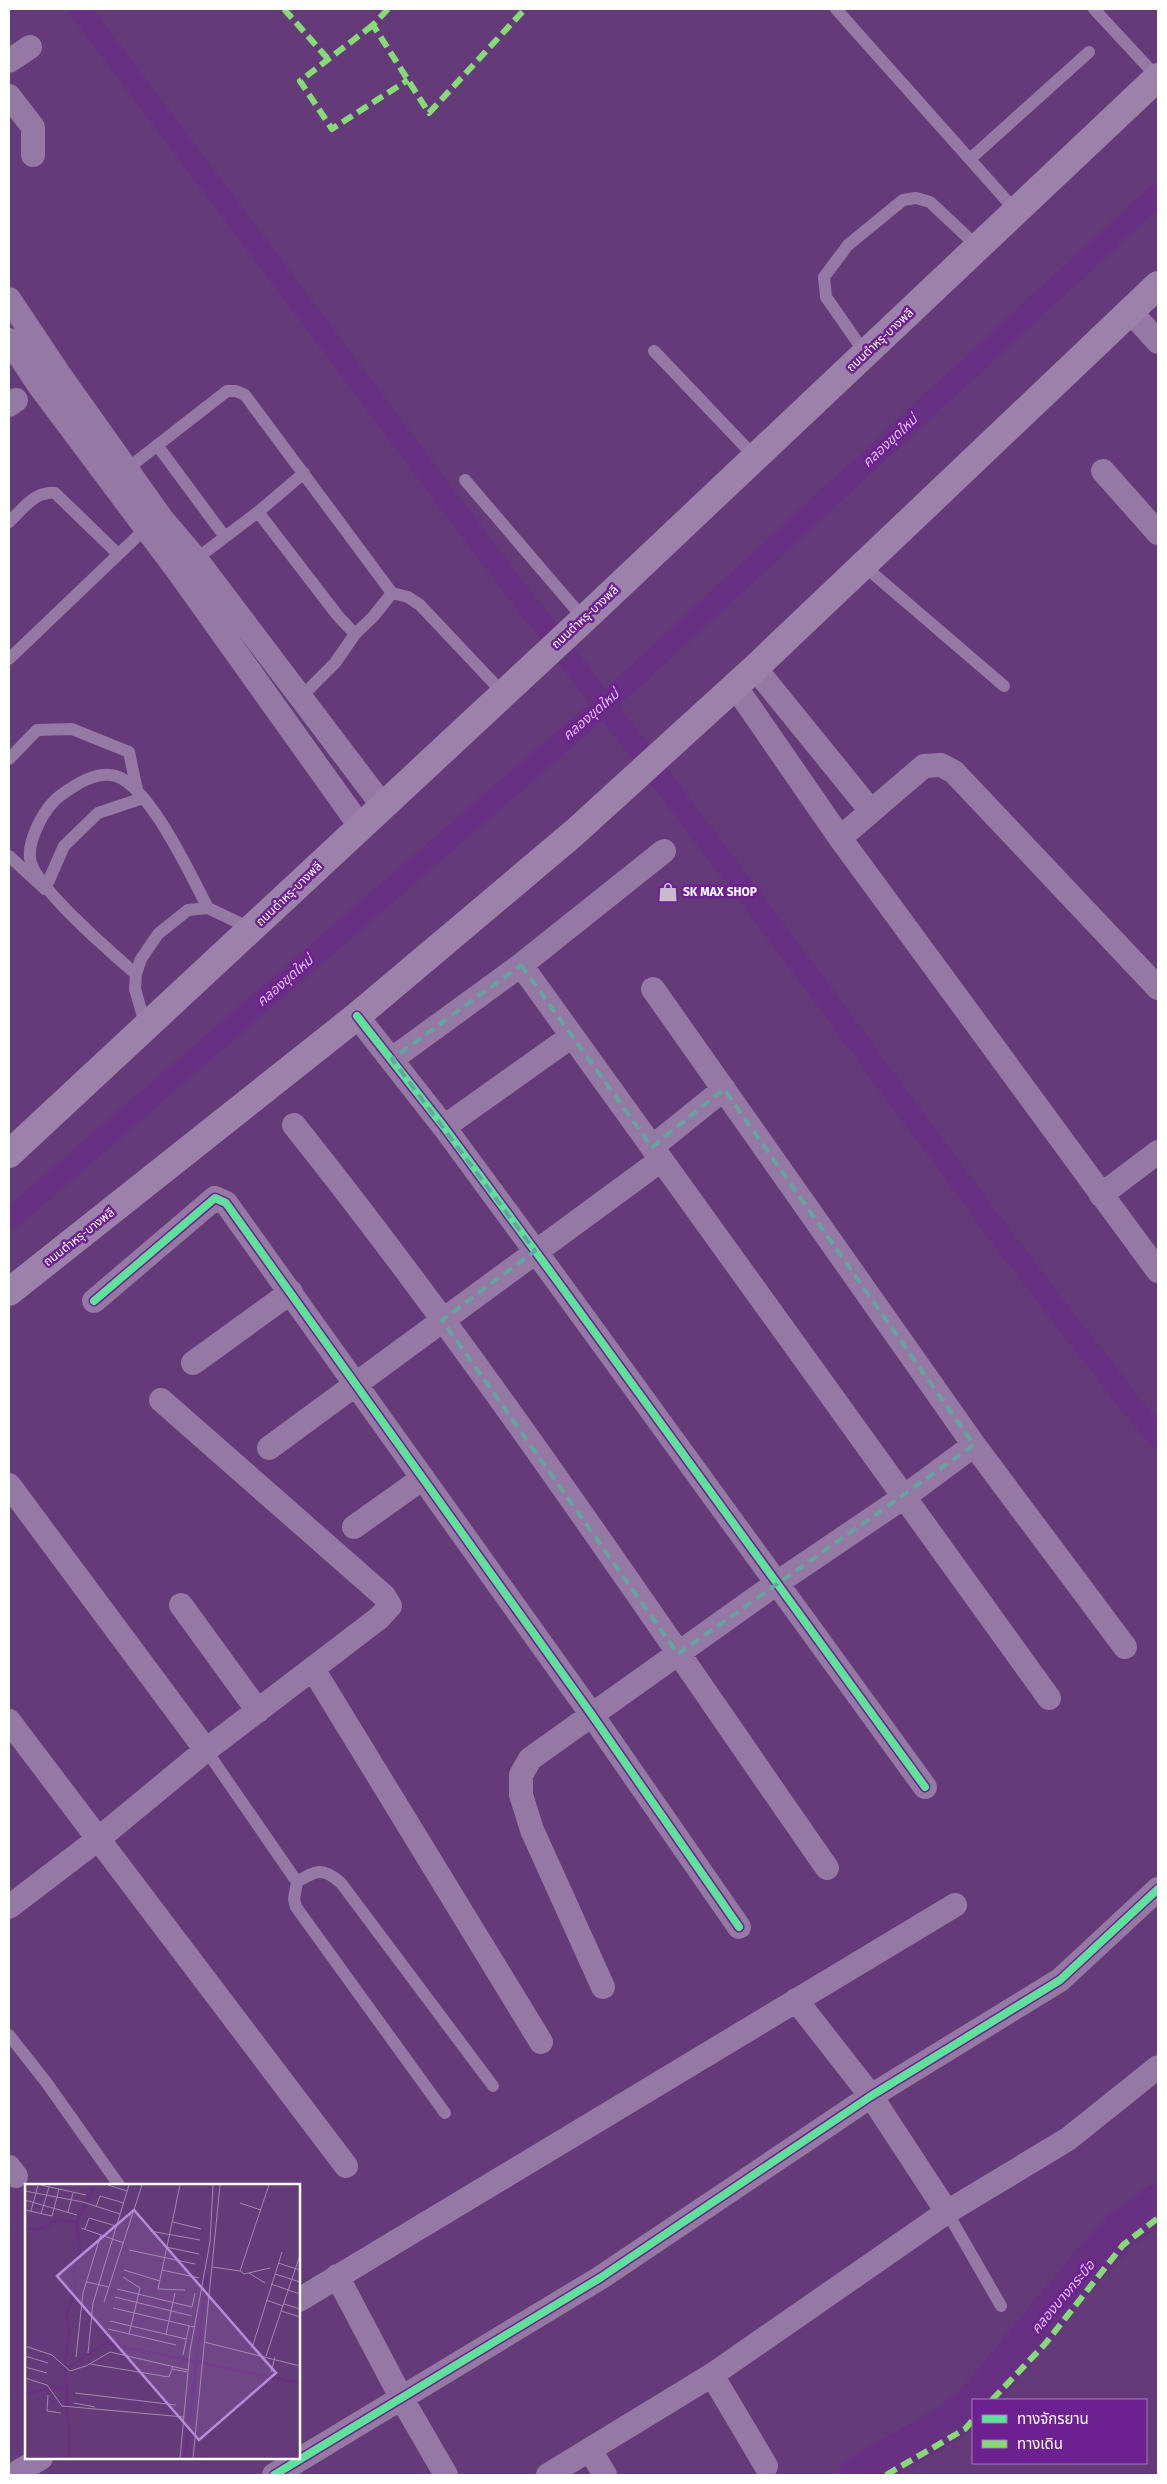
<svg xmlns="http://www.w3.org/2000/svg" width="1167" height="2484" viewBox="0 0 1167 2484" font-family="'Fira Sans','Noto Sans Thai',sans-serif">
	<rect width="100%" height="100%" fill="#643a78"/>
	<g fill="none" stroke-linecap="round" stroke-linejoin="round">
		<!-- canal -->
		<path stroke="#683082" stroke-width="22" d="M80,9L440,490L741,884L1003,1239L1131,1405L1158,1437
			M9,1220L604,705L1158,194"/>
		<!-- river -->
		<path stroke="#683082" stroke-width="38" d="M977,2400L1092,2261L1122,2229L1158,2203
			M858,2475L948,2424L973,2404"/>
		<!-- service -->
		<path stroke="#9578a3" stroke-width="12" d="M836,9L1016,211
			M1094,9L1158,78
			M970,159L1089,52
			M654,351L755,457
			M865,353L826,297L824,277L848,245L903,200L916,198L930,202L978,247
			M157,445L225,537
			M123,472L227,391H236L245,395L392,593
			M465,480L584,619
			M258,512L304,473
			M9,522C23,509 34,491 55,493L118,554
			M196,559L258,512L338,616L355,634L373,617L392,593L408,597L420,605L503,693
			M863,565L1004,686
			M9,659L146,528
			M300,698L335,663L355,634
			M9,759L37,730L72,729L129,752L137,790
			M9,856L45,889L64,846L98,813L143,798
			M136,974C113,954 32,885 30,858C28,839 45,806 61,795C75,785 97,770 116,776C151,788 191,876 208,908
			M146,1027L135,989L136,974L141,959L158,934L188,910L208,908L252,929
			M206,1750L297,1882C316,1870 323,1867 341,1883L493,2086
			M297,1882L294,1899L296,1907L445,2113
			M9,2035L46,2082L119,2185
			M947,2212L1001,2306"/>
		<!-- minor -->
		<path stroke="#9578a3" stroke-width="24" d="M9,61L30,47
			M9,96L33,127V155
			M9,299L59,374L162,519L196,559L383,806
			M1130,311L1158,342
			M9,340L41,388L178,571L360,826
			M9,405L16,400
			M1103,471L1158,533
			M755,668L871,811
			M735,686L840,838L1158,1271
			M840,838L924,766L941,765L954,772L1158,988
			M521,965L1049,1698
			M653,989L974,1445L1125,1647
			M357,1016L444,1127L558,1282L925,1787
			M392,1059L521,965L664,851
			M294,1125C484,1363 653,1618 827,1868
			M444,1127L572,1036
			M652,1147L724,1089
			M1101,1195L1158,1152
			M94,1301L215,1198L226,1203L592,1715L739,1927
			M193,1363L291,1292
			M269,1448L661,1160
			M9,1485L206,1750
			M354,1527L423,1478
			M181,1605L258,1711
			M313,1669L541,2042
			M9,1721L346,2166
			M9,1907L97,1840L206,1750L379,1618L390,1606L384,1596L161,1400
			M603,1987L532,1830L521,1795V1775L530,1759L777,1583L904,1497L974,1445
			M796,2000L871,2096L947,2212
			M9,2167L16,2176
			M337,2276L402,2399L446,2475
			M299,2300L955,1905
			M712,2375L766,2466
			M590,2450L605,2475
			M13,2475L41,2458
			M274,2475L600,2278L871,2096L1060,1980L1158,1889
			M548,2475L712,2375L947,2212L1068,2139L1158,2067"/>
		<!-- primary -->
		<path stroke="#9c81aa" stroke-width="28" d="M9,1154L584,619L1158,77
			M9,1292L357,1016L574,833L755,668L1158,285"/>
		<!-- quiet -->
		<path stroke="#86db77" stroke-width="6" stroke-dasharray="12 6" stroke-linecap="butt" d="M284,9L328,59
			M388,9L373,25L429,113L525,9
			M373,25L300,81L332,129L408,80
			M992,2400L1045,2344L1123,2245L1158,2218
			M886,2475L965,2429L973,2420"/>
		<defs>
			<path id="cycleway" d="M357,1016L444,1127L558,1282L925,1787
				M94,1301L215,1198L226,1203L592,1715L739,1927
				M274,2475L600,2278L871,2096L1060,1980L1158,1889"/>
		</defs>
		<!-- cycleway casing -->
		<use href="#cycleway" stroke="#6d2191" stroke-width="11"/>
		<!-- cycleway -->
		<use href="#cycleway" stroke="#60e19b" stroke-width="8"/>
	</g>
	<!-- marked area -->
	<path fill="none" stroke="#63a6a1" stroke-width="4" stroke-dasharray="10 6" stroke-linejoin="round" d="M521,965L652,1147L724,1089L974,1445L678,1654L442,1320L535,1251L392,1059Z"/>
	<!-- icons -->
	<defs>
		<symbol id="shop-bare" viewBox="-9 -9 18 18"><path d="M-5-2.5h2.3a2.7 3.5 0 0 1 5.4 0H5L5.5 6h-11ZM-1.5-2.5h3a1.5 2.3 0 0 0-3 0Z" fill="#c9bad0" stroke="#6d2191" stroke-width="2.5" paint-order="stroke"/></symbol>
	</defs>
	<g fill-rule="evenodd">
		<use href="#shop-bare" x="654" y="878" width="28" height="28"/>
	</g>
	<g text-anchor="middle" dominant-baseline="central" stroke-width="5" stroke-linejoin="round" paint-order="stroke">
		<!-- street labels -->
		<g font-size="12" fill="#fff" stroke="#6d2191">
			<text transform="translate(880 340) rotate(-43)">ถนนตำหรุ-บางพลี</text>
			<text transform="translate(585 617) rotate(-43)">ถนนตำหรุ-บางพลี</text>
			<text transform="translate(289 894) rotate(-44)">ถนนตำหรุ-บางพลี</text>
			<text transform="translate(79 1237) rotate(-38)">ถนนตำหรุ-บางพลี</text>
		</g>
		<!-- poi labels -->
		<g font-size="12" font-weight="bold" fill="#fff" stroke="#6d2191" text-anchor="start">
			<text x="683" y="892">SK MAX SHOP</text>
		</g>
		<!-- water labels -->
		<g font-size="14" font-style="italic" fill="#e1bff4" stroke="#6d2191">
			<text transform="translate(890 441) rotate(-43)">คลองขุดใหม่</text>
			<text transform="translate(591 715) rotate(-41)">คลองขุดใหม่</text>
			<text transform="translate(285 981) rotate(-41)">คลองขุดใหม่</text>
			<text transform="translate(1063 2297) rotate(-50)">คลองบางกระบือ</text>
		</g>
	</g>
	<!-- overview -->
	<g transform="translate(25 2184)">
		<rect width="275" height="275" fill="#643a78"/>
		<path fill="none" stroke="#683082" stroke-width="2.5" d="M0,44L13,46L32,36L52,38M43,184L80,159L275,199M0,210L28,203L43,206M45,274L40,178L44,152L42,129L50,107L49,87L55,69L52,37L70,1M160,274L182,90"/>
		<path fill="none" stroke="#a289ae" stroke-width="1" d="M16,1L61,11M83,1L102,7M155,1L133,105L160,106M0,7L58,18L95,30M0,16L52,31M215,19L236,26M71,23L75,12L99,19M0,26L27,32L34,5M6,27L13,1M43,28L48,9M16,30L24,3M148,38L176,45M56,44L99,59M60,45L64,34L91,42M125,47L175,56M141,63L174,70M104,66L170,80M253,79L275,86M188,83L215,87L244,1M99,86L135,97M137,86L174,94M215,87L219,90L245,84M224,89L240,99M250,90L275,98M98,93L115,104L104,150M62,98L84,103M246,100L275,110M92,105L167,123L170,109M90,113L167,132M241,116L258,122M79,118L117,1M259,120L275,125M88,124L169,143M256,127L275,133M85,137L161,155M83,145L151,161M141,150L150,109M179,158L275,182M0,162L27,171L45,187L61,182L85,168L163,186M227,164L257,68M63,169L68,119L104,1M158,171L164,142M0,172L23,179M241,172L275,71M51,173L58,109L76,50M65,180L144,193L148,182M0,183L22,189M147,185L162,188M246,188L250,173M0,194L22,201L37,222L159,233M50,209L151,221M23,211L22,227L36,229M49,219L70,223M155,274L165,167L185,58L188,1M168,274L195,1"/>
		<path fill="#b68bdc" fill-opacity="0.15" stroke="#b68bdc" stroke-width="2.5" d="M109,26L251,189L174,256L32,92Z"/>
		<rect width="275" height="275" fill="none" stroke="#fff" stroke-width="2.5"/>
	</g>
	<!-- border -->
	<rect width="1167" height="2484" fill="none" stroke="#ffffff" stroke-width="20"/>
	<!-- legend -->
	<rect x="972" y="2399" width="175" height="65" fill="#6d2191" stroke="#a77abd"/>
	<rect x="982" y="2415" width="25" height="8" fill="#60e19b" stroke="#a77abd"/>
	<text x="1017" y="2424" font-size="15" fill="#ffffff">ทางจักรยาน</text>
	<rect x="982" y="2440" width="25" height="8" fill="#86db77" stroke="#a77abd"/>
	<text x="1017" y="2449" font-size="15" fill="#ffffff">ทางเดิน</text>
</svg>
